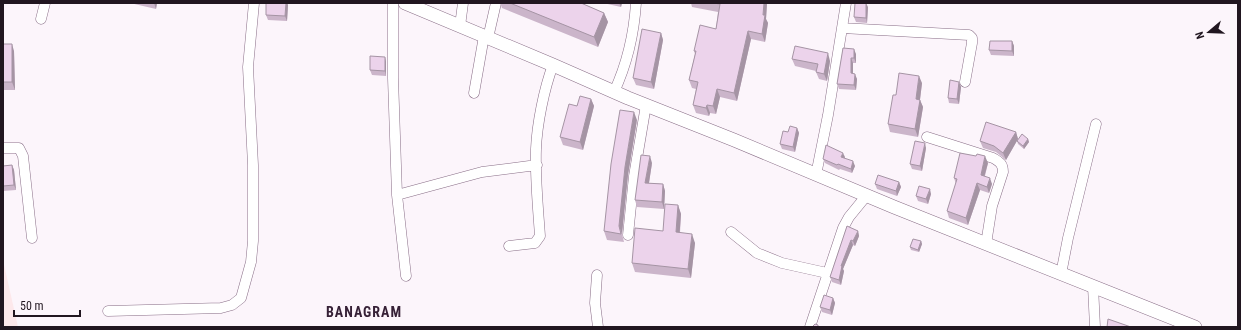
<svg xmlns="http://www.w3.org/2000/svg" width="1241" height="330" viewBox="0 0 1241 330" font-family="'Roboto Condensed',sans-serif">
	<rect width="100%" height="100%" fill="#fcf5fb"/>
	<!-- industrial -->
	<path fill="#fde8eb" d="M3,260L18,327H3Z"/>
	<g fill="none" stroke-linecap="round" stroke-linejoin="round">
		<defs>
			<path id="minor" d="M393,3V78L397,195L406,276
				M41,19L45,3
				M460,26L463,3
				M842,28L969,35L972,38V43L965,82
				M488,38L496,3
				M614,92C627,64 634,34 636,3
				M474,93L484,36
				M927,137L993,158C1000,162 1003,164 1003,172L992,206L986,244
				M3,148H19L23,156L32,238
				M816,175L828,115L846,3
				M397,195L482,172L537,165
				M731,232L757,253L782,263L827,273
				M628,235L634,176L646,105
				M509,246L535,243L540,236C538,207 535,178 536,149C537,124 544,89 553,65
				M1061,274L1068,238L1096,124
				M597,275L595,303L598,327
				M1093,286L1095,327
				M108,311L221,308L232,305L241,298L251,262L253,241V165L248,67L254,3
				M810,327L843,228L849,217L867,195"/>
			<path id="major" d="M405,3L553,65L628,98L734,140L894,207L1195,327"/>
		</defs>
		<!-- minor casing -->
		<use href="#minor" stroke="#896e87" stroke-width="11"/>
		<!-- major casing -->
		<use href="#major" stroke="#896e87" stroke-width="14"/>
		<!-- minor -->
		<use href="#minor" stroke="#fff" stroke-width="10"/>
		<!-- major -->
		<use href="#major" stroke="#fff" stroke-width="13"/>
	</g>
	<!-- wall -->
	<path fill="#cbb5ca" d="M130,3H157L156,9Z
		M266,3H287L288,5L287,21L268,20L266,15Z
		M500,3H581L604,13L608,22L598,47L502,8Z
		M603,3H622L621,7Z
		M691,3H767L766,19L768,23L765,42L751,39L737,101L720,97L716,114L710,113L709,116L696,113L693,105L696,89L692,88L689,80L695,54L694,51L716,29L718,12L692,7Z
		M868,7L867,23L856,22L854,17Z
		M661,33L663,40L654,89L636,85L633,78Z
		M1012,41L1014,46V56L991,55L989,50Z
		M3,44L14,51L15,90H3Z
		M843,48L856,54V63H853V73L857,79L856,90L839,89L837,84Z
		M385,57L386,62V76L372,75L370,70Z
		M792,59L830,61L827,81L819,79L816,72V71L795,66Z
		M959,82L961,87L959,104L949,103L948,98Z
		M922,83L920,100L923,107L918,137L890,132L888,124L896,95Z
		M591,99L594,106L583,150L563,145L560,137L577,106Z
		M637,120L628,175L622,234L624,242L607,240L604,231Z
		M797,128L799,133L795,152L782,149L780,144L788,132Z
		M1016,132L1018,139L1006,160L996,152L983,148L980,141Z
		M1028,139L1029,142L1024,149L1018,144L1017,141Z
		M926,148L922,171L912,169L910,164Z
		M845,157V158L855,166L852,173L840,169L839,170L825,163L823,159Z
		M652,163L649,183L663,184L665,191L664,209L637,207L635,200Z
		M988,163L985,176L992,184L989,193L980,190L968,225L949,218L947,211L956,184L954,178Z
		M12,165L14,170L16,190L3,191V166Z
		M899,182L901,187L897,196L877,189L875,184Z
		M931,194L928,204L918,201L916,196Z
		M678,205L681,214L680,233L695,243L691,278L635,272L632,263L663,231Z
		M847,226L858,231L859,236L855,246L853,245L843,269L844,271L841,285L832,282L830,277Z
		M921,241L922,244L919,252L911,250L910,247Z
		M833,298L835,303L832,315L822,312L820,307Z"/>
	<!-- shaded-wall -->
	<path fill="#a594a4" d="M154,3H157L156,9Z
		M286,3H287L288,5L287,21L285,16Z
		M619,3H622L621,7Z
		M764,3H767L766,19L768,23L765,42L762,34Z
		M866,3L868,7L867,23L866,18Z
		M604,13L608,22L598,47L594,37Z
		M748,31L751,39L737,101L734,93Z
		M661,33L663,40L654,89L651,82Z
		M1012,41L1014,46V56L1012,51Z
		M12,44L14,51L15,90L12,82Z
		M854,49L856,54V63L854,58Z
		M828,53L830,61L827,81L824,74Z
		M385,57L386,62V76L385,71Z
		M851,58L853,63V78L851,73Z
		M855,74L857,79L856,90L854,85Z
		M919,76L922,83L919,107L916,99Z
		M959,82L961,87L959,104L957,99Z
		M717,89L720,97L716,114L713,106Z
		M591,99L594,106L583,150L580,142Z
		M920,100L923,107L918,137L915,129Z
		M707,105L710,113L709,116L706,108Z
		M634,112L637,120L628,175L622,234L619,226L625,167Z
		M797,128L799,133L795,152L793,147Z
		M1016,132L1018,139L1006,160L1003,153Z
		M1028,139L1029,142L1024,149L1023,146Z
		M925,143L926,148L922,171L920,166Z
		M843,153L845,157L843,161L841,157Z
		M650,156L652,163L648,189L645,183Z
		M985,156L988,163L983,181L981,175Z
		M853,161L855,166L852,173L851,169Z
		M12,165L14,170L16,190L14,185Z
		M990,178L992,184L989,193L987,187Z
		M899,182L901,187L897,196L896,191Z
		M977,183L980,190L968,225L966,218Z
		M663,184L665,191L664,209L662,202Z
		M930,189L931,194L928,204L926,199Z
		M678,205L681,214L679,241L676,232Z
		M858,231L859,236L855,246L853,241Z
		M692,234L695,243L691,278L688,269Z
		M851,240L853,245L843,269L844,271L841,285L839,280L841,266Z
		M921,241L922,244L919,252L918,250Z
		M833,298L835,303L832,315L830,310Z"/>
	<!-- building -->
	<path fill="#ecd3eb" stroke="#a594a4" d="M266,3H286L285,16L266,15Z
		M510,3H581L604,13L594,37Z
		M713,3H764L763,15H765L762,34L748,31L734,93L717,89L713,106L707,105L706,108L693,105L698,82L689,80L696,51H694L700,25L716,29L720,4Z
		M855,3H866V18L854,17Z
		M642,29L661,33L651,82L633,78Z
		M990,41H1012V51L989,50Z
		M3,44H12V82H3Z
		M795,46L828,53L824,74L816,72L818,64L792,59Z
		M843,48L854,49V58H851V73L855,74L854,85L837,84Z
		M370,56L385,57V71L370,70Z
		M899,73L919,76L916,99L920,100L915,129L888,124L893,95H896Z
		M950,80L959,82L957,99L948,98Z
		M580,96L591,99L580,142L560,137L569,104L577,106Z
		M620,110L634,112L625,167L619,226L621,234L604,231L611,164Z
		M986,122L1016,132L1003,153L994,146L980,141Z
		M790,126L797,128L793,147L780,144L783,131L788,132Z
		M1022,134L1028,139L1023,146L1017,141Z
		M915,141L925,143L920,166L910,164Z
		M826,145L843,153L841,157L853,161L851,169L838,164L837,165L823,159Z
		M960,153L976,156L977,154L985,156L981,175L990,178L987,187L977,183L966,218L947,211L957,179L954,178Z
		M641,155L650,156L645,183L663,184L662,202L635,200Z
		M12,165L14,185L3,186V166Z
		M878,175L899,182L896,191L875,184Z
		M919,186L930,189L926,199L916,196Z
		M665,204L678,205L676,232L692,234L688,269L632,263L635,228L663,231Z
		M847,226L858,231L853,241L851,240L841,266H842L839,280L830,277Z
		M913,239L921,241L918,250L910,247Z
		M824,295L833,298L830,310L820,307Z
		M1108,319L1131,327H1107Z
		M815,324L818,325V327H812Z"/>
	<g text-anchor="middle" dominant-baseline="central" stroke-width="3" stroke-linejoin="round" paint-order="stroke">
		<!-- district labels -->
		<g font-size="14" font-weight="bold" letter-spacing="1" fill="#362036" stroke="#fcf5fb">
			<text x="364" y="312">BANAGRAM</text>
		</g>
	</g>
	<!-- border -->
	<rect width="1241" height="330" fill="none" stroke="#211620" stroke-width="8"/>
	<!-- north arrow -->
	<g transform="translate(1209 32) rotate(251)" stroke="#fcf5fb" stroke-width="3" paint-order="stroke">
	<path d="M0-3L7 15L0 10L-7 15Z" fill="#211620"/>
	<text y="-6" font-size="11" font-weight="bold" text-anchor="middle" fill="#211620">N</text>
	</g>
	<!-- scale -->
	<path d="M14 310v6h66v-6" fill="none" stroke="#211620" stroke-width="2"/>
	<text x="20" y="310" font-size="12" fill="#211620" stroke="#fcf5fb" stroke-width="3" paint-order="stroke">50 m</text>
</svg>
